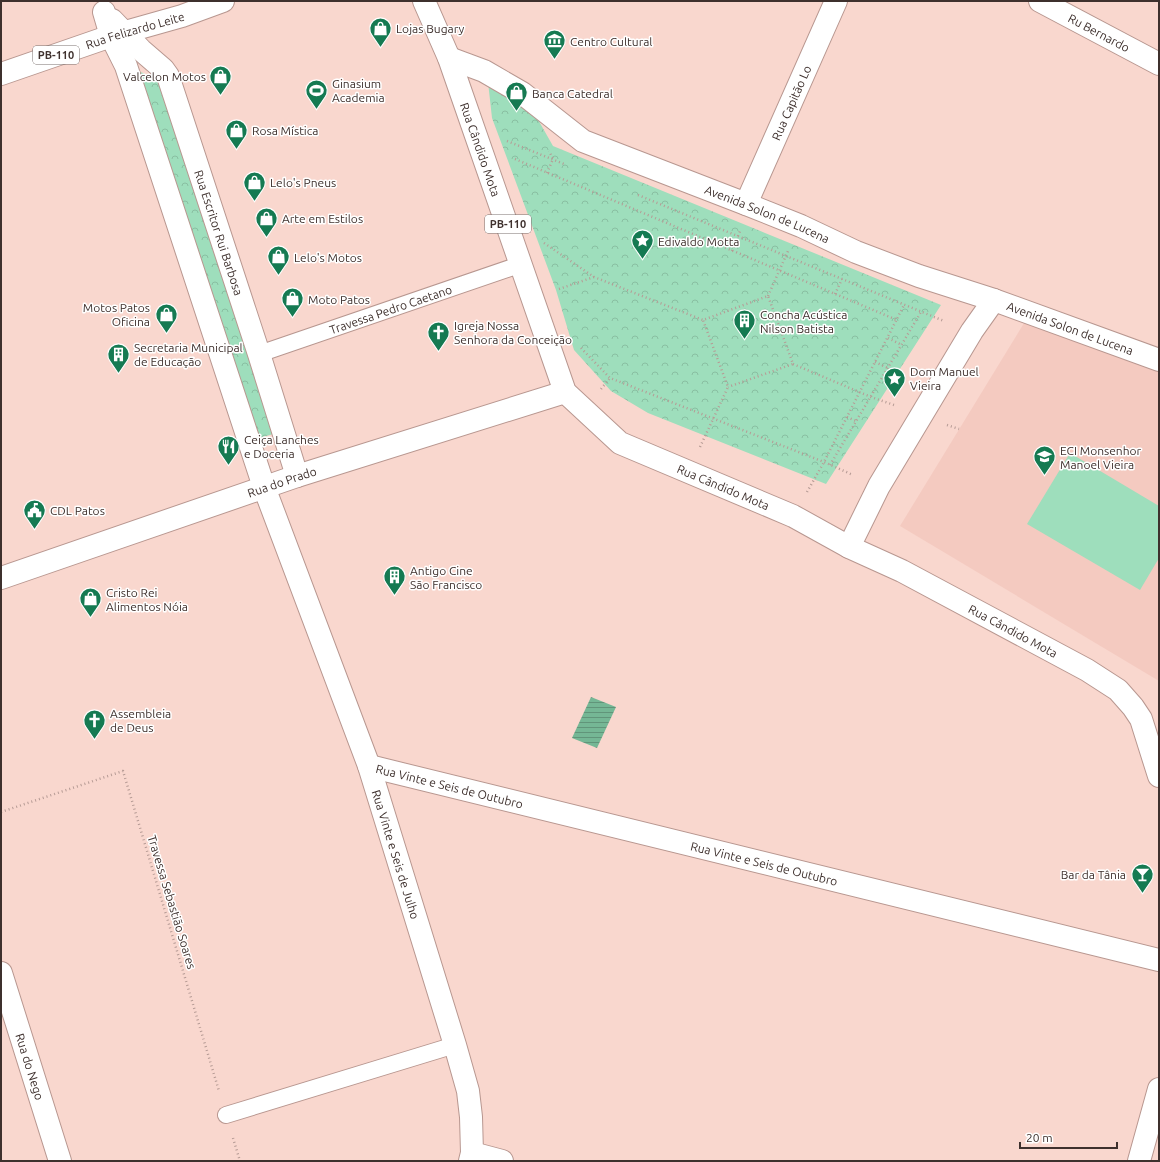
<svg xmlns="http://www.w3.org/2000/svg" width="1160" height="1162" viewBox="0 0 1160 1162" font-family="Ubuntu,sans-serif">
	<defs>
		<pattern id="park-crowns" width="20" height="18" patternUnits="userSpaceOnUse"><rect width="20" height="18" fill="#9edebc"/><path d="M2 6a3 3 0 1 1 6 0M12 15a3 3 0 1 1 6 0" fill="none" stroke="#89bfa2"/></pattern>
		<pattern id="water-rules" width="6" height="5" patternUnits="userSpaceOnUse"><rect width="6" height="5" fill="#75b795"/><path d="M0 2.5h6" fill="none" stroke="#61957a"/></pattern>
	</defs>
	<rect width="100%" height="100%" fill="#f9d7ce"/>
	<!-- built -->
	<path fill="#f4cac0" d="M1029,315L1159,369V681L900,526Z"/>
	<!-- grass -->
	<path fill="#9edebc" d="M1070,453L1159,506V558L1140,590L1027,524Z"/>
	<!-- park -->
	<path fill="url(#park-crowns)" d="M134,69L167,84L277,433L255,439Z
		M488,82L528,102L553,146L941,305L826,484L648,413L611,391L574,350L556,290L492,118Z"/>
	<!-- water -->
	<path fill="url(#water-rules)" d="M591,697L616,707L597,748L572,738Z"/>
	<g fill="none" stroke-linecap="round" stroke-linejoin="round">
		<defs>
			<g id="lane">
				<path id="s1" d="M259,354L522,264"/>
				<path d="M226,1115L455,1045"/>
			</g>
			<g id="street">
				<path id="s2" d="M1040,1L1159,64"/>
				<path id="s3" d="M104,12L111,36L126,66L264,487L369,766L455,1045L468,1091L471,1117L472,1153L470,1161"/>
				<path id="s4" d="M112,20L141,50L163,69L168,76L259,354L297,476"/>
				<path id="s5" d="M449,58L484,71L522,93L583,141L746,204L801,226L856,252L919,276L994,300L1159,360"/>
				<path id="s6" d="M746,204L836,1"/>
				<path d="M849,547L879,486L972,331L994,300"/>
				<path id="s7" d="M369,766L1159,960"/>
				<path id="s8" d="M1,973L60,1161"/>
				<path d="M472,1153L502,1161"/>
			</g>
			<g id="primary">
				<path id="s9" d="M424,1L449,58L565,392L620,443L793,516L849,547L902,571L1087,670L1118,690L1133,707L1141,719L1159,776"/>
				<path id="s10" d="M1,74L111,36L182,16L223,1"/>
				<path id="s11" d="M1,578L297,476L565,392"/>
				<path d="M1139,1161L1159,1089"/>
			</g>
		</defs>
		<!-- lane casing -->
		<use href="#lane" stroke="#b89790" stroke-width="18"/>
		<!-- street casing -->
		<use href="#street" stroke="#b89790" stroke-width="24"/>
		<!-- primary casing -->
		<use href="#primary" stroke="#b89790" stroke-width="24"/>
		<!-- path -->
		<path stroke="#b69b95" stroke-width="2.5" stroke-dasharray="1 3" stroke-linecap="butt" d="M507,141L564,164
			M515,159L897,320
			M547,173L553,159L549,151
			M638,195L944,321
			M544,243L594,277L703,320
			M732,251L740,231
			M559,289L594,277
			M835,294L842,279
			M768,296L788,251
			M888,338L902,345
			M581,348L610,378L824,462L853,475
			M875,362L888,368
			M793,364L871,397L894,405
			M601,389L610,378
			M847,417L856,421
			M947,425L959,429
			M700,447L728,387L703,320L768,296L793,364L728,387
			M830,465L921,312
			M807,492L824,462L904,305
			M1,812L123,771L219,1091
			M233,1138L240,1161"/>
		<!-- lane -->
		<use href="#lane" stroke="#fff" stroke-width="16"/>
		<!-- street -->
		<use href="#street" stroke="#fff" stroke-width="22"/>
		<!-- primary -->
		<use href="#primary" stroke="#fff" stroke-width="22"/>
	</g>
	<!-- icons -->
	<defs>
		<symbol id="shop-pin" viewBox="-11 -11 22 30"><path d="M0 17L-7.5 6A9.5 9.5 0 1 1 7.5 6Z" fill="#157a52" stroke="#fff"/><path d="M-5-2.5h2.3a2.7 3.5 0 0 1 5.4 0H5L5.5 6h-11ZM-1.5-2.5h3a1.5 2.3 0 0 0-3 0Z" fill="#fff"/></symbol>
		<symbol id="museum-pin" viewBox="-11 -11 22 30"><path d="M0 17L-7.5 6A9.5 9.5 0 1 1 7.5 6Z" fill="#157a52" stroke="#fff"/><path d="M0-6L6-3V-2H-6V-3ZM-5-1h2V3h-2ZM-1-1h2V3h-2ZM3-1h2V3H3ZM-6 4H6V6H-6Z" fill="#fff"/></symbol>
		<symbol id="stadium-pin" viewBox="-11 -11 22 30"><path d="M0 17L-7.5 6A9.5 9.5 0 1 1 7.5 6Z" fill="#157a52" stroke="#fff"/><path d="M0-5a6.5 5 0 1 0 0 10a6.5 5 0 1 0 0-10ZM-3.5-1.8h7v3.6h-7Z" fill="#fff"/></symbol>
		<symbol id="sight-pin" viewBox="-11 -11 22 30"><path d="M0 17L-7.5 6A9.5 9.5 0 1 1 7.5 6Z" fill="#157a52" stroke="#fff"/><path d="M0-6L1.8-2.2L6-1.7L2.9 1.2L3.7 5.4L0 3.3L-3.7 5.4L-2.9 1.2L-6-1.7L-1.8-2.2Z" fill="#fff"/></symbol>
		<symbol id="building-pin" viewBox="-11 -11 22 30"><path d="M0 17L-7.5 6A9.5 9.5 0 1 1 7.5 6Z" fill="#157a52" stroke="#fff"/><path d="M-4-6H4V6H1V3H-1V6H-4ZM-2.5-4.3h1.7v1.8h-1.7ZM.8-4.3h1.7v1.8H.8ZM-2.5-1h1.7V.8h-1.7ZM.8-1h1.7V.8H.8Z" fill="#fff"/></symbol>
		<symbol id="church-pin" viewBox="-11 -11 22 30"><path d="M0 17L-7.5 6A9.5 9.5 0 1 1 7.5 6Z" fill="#157a52" stroke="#fff"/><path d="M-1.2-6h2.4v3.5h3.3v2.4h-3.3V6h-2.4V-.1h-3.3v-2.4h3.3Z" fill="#fff"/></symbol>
		<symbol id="restaurant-pin" viewBox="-11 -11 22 30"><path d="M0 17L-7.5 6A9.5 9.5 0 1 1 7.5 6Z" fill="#157a52" stroke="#fff"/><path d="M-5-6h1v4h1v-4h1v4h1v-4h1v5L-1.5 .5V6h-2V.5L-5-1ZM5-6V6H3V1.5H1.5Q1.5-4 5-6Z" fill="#fff"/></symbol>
		<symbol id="school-pin" viewBox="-11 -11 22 30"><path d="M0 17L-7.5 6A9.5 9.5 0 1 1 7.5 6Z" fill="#157a52" stroke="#fff"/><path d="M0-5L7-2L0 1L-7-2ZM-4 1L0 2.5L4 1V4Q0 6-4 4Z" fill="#fff"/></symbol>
		<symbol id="civic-pin" viewBox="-11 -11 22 30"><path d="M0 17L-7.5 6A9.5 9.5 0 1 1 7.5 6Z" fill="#157a52" stroke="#fff"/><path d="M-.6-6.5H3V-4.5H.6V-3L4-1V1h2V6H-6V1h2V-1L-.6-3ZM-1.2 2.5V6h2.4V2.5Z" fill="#fff"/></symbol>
		<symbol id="bar-pin" viewBox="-11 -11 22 30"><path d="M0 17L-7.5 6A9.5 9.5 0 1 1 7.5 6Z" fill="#157a52" stroke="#fff"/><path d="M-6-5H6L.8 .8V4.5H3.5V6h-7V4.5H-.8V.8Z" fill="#fff"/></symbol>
	</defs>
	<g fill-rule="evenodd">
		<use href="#shop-pin" x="368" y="16" width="25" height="34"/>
		<use href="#museum-pin" x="542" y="28" width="25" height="34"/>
		<use href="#shop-pin" x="208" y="64" width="25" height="34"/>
		<use href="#stadium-pin" x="304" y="78" width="25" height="34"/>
		<use href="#shop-pin" x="504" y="80" width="25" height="34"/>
		<use href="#shop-pin" x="224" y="118" width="25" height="34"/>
		<use href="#shop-pin" x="242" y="170" width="25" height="34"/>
		<use href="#shop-pin" x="254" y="206" width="25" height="34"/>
		<use href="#sight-pin" x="630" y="228" width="25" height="34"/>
		<use href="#shop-pin" x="266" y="244" width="25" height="34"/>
		<use href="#shop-pin" x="280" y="286" width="25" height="34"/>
		<use href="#shop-pin" x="154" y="302" width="25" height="34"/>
		<use href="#building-pin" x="732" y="308" width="25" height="34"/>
		<use href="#church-pin" x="426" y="320" width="25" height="34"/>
		<use href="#building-pin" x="106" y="342" width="25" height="34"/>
		<use href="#sight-pin" x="882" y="366" width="25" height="34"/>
		<use href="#restaurant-pin" x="216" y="434" width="25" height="34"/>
		<use href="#school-pin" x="1032" y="444" width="25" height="34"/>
		<use href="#civic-pin" x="22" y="498" width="25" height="34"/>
		<use href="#building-pin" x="382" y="564" width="25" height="34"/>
		<use href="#shop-pin" x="78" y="586" width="25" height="34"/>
		<use href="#church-pin" x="82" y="708" width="25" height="34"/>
		<use href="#bar-pin" x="1130" y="862" width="25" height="34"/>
	</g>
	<g text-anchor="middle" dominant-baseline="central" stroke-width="3" stroke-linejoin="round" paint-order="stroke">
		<!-- shield labels -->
		<g fill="#fff" stroke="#786e6c" stroke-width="1">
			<rect x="33" y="46" width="46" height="18" rx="3"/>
			<rect x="485" y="215" width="46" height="18" rx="3"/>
		</g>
		<g font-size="11" font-weight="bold" fill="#3e302d">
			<text x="56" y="55">PB-110</text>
			<text x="508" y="224">PB-110</text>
		</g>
		<!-- poi labels -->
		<g font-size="12" fill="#3e302d" stroke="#fff" text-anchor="start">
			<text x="396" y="28">Lojas Bugary</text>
			<text x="570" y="41">Centro Cultural</text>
			<text x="206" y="76" text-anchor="end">Valcelon Motos</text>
			<text x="332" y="83">Ginasium<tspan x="332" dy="14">Academia</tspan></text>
			<text x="532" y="93">Banca Catedral</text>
			<text x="252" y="130">Rosa Mística</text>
			<text x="270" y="182">Lelo's Pneus</text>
			<text x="282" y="218">Arte em Estilos</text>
			<text x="658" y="241">Edivaldo Motta</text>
			<text x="294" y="257">Lelo's Motos</text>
			<text x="308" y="299">Moto Patos</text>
			<text x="150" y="307" text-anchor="end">Motos Patos<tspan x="150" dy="14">Oficina</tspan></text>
			<text x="760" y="314">Concha Acústica<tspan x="760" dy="14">Nilson Batista</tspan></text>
			<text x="454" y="325">Igreja Nossa<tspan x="454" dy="14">Senhora da Conceição</tspan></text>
			<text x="134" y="347">Secretaria Municipal<tspan x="134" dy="14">de Educação</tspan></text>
			<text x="910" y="371">Dom Manuel<tspan x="910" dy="14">Vieira</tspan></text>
			<text x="244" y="439">Ceiça Lanches<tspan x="244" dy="14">e Doceria</tspan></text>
			<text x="1060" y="450">ECI Monsenhor<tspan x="1060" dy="14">Manoel Vieira</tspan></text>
			<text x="50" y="510">CDL Patos</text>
			<text x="410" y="570">Antigo Cine<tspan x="410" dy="14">São Francisco</tspan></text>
			<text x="106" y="592">Cristo Rei<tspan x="106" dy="14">Alimentos Nóia</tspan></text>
			<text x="110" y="713">Assembleia<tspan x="110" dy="14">de Deus</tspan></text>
			<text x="1126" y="874" text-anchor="end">Bar da Tânia</text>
		</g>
		<!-- street labels -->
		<g font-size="12" fill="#3e302d" stroke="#fff">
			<text stroke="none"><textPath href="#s10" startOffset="141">Rua Felizardo Leite</textPath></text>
			<text stroke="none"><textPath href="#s2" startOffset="67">Ru Bernardo</textPath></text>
			<text stroke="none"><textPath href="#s6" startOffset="111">Rua Capitão Lo</textPath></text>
			<text stroke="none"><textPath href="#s9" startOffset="159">Rua Cândido Mota</textPath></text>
			<text stroke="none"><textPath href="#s5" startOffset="357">Avenida Solon de Lucena</textPath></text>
			<text stroke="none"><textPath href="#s4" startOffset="244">Rua Escritor Rui Barbosa</textPath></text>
			<text stroke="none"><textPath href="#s1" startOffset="139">Travessa Pedro Caetano</textPath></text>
			<text stroke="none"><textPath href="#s5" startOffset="681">Avenida Solon de Lucena</textPath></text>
			<text stroke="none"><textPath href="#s11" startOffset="297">Rua do Prado</textPath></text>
			<text stroke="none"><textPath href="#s9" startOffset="603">Rua Cândido Mota</textPath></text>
			<text stroke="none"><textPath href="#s9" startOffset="927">Rua Cândido Mota</textPath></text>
			<text stroke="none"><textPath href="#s7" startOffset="83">Rua Vinte e Seis de Outubro</textPath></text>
			<text stroke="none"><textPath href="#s3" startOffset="892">Rua Vinte e Seis de Julho</textPath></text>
			<text stroke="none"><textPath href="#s7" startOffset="407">Rua Vinte e Seis de Outubro</textPath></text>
			<text transform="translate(172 902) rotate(73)">Travessa Sebastião Soares</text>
			<text stroke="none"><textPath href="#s8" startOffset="98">Rua do Nego</textPath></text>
		</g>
	</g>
	<!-- border -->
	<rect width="1160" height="1162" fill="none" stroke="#3e302d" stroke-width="4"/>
	<!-- scale -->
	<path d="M1020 1142v6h97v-6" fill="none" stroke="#3e302d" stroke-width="2"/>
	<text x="1026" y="1142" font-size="12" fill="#3e302d" stroke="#ffffff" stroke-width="3" paint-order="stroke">20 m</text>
</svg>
